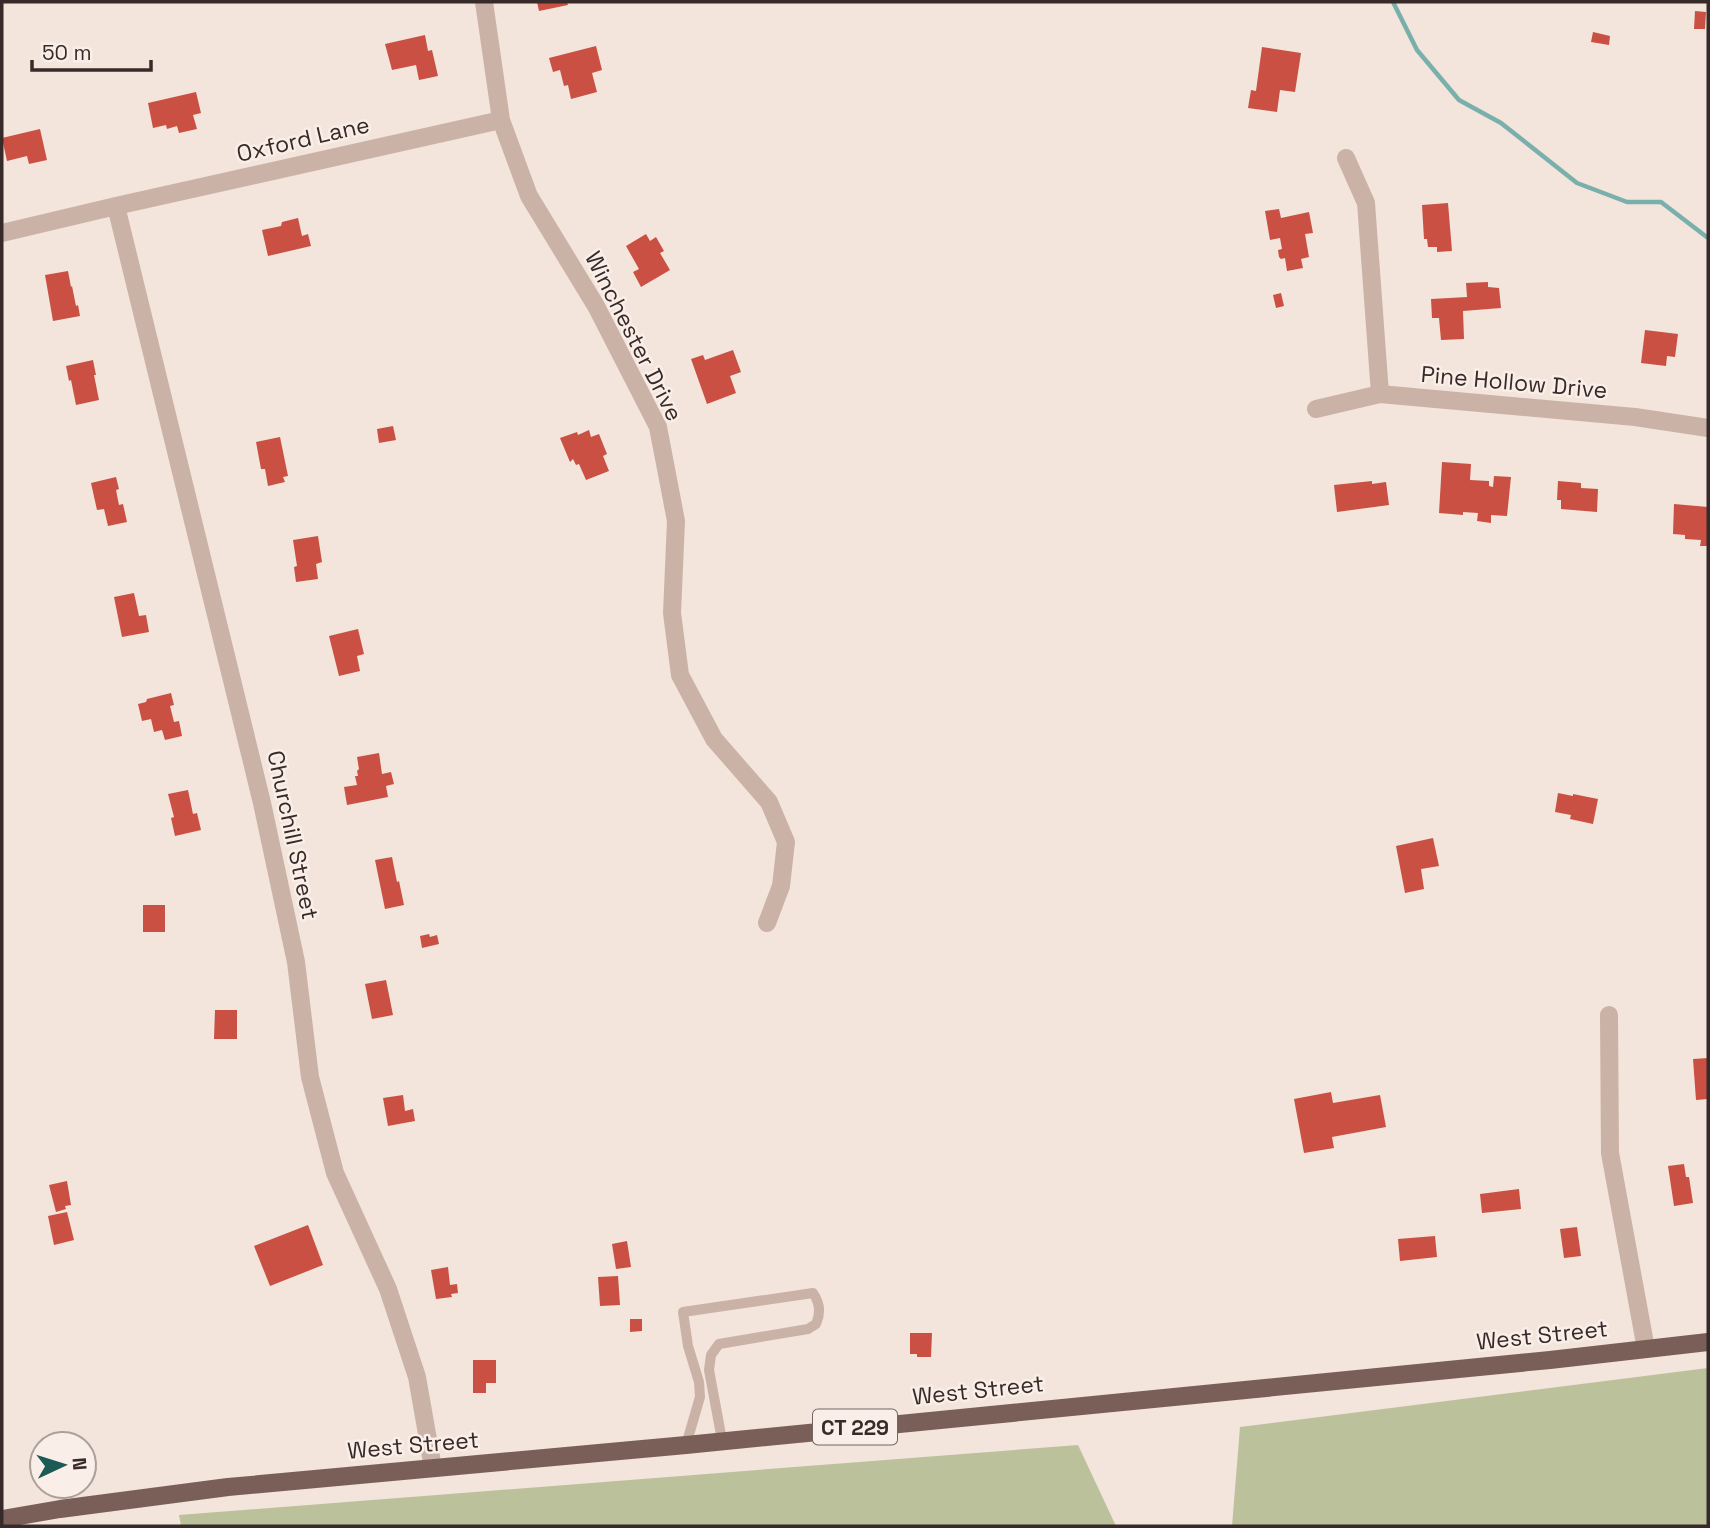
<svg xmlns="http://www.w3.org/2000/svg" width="1710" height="1528" viewBox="0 0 1710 1528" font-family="'Space Grotesk',sans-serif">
	<rect width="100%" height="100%" fill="#f3e4dc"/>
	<!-- green -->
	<path fill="#bbc29b" d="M1708,1368V1526H1232L1240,1427Z
		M1078,1445L1116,1526H181L179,1515Z"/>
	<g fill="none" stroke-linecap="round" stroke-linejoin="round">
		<!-- stream -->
		<path stroke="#7ab0ab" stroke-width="4.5" d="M1393,2L1417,50L1459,100L1501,123L1577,183L1627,202H1661L1708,238"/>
	</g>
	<!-- building -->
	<path fill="#c95043" d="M537,2H567L568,5L539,11Z
		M1695,11L1706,12L1705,29H1694Z
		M1593,32L1610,36L1609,45L1591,42Z
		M425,35L428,51L432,50L438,76L419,80L416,65L392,70L385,44Z
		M596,46L602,70L592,73L597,92L571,99L568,85L564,86L560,70L553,72L549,58Z
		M1262,47L1301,53L1295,92L1280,90L1277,112L1248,108L1251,90L1256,91Z
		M196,92L201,113L193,115L197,129L179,133L177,126L167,129L166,125L153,128L148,103Z
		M40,129L47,160L29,164L27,156L7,161L2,138Z
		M1448,203L1452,251L1437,252V247H1428L1427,239H1424L1422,205Z
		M1279,209L1281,218L1309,212L1313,233L1305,234L1309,257L1301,259L1303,268L1287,271L1285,258L1281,259L1279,257L1278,250L1282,249L1280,238L1270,240L1265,211Z
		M298,218L302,236L308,234L311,246L268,256L262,230L281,226L282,222Z
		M646,234L650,241L656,237L664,251L660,253L670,270L641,287L633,272L639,269L626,246Z
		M68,271L71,287L72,286L76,306L78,305L80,316L53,321L45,275Z
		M1488,282V287L1499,288L1501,308L1463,311L1464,339L1441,340L1439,318H1432L1431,299L1467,297L1466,283Z
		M1281,293L1284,306L1276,308L1273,295Z
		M1645,330L1678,334L1675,357L1667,356L1666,366L1641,363Z
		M733,350L741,372L730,376L736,393L707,404L691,359L703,355L705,360Z
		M93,360L96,375H94L99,400L76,405L71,380L69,381L66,366Z
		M393,426L396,440L379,443L377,429Z
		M589,430L591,437L599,434L607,454L603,456L609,471L586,480L579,464L576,465L573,459L570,462L560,438L577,432L578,435Z
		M280,437L288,476L283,477L285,482L268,486L265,469H261L256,442Z
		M1442,462L1471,464L1470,480L1489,481V486L1493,487L1494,476L1511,477L1507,516L1491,515V523L1477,521L1478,513L1463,512V515L1439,513Z
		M116,477L119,489L116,490L119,505L123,504L127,522L108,526L104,509L97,510L91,483Z
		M1372,481V484L1386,482L1389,505L1337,512L1334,485Z
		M1558,481L1581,483V488L1598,489L1597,512L1561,509V500H1557Z
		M1674,504L1708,507V546H1700L1701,540L1685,539V535L1673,534Z
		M318,536L322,562L316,564L318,579L296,582L294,567L297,566L293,540Z
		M134,593L139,616L146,615L149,632L122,637L114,597Z
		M358,629L364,654L357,656L360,671L339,676L329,636Z
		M171,693L174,705L170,706L174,722L179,721L182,736L165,740L162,730L154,732L151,719L142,721L138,704L146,702L147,699Z
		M379,753L382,774L391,772L394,784L386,786L388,797L347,805L344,787L357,785L355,776H358L357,771L359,769L357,757Z
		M188,790L193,814L197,813L201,830L175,836L171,818L174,817L168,794Z
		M1558,793L1573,796V794L1598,799L1593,824L1570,819L1571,815L1555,812Z
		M1433,838L1439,866L1421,869L1424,889L1405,893L1396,846Z
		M392,857L397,882L399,881L404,905L385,909L375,860Z
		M143,905H165V932H143Z
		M429,934L430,937L437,935L439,944L422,948L420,936Z
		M386,980L393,1015L372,1019L365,984Z
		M215,1010H237V1039H214Z
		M1708,1058V1099L1696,1100L1693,1059Z
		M1331,1092L1333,1103L1380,1095L1386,1127L1332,1137L1334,1148L1304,1153L1294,1099Z
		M403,1095L405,1111L413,1109L415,1121L388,1126L383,1098Z
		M1684,1164L1686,1177H1689L1693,1203L1674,1206L1668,1166Z
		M67,1181L71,1205L65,1206L66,1209L56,1212L49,1185Z
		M1519,1189L1521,1209L1482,1213L1480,1194Z
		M67,1212L74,1240L54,1245L48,1216Z
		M308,1225L323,1265L270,1286L254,1246Z
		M1577,1227L1581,1256L1564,1258L1560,1229Z
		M1435,1236L1437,1257L1400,1261L1398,1239Z
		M627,1241L631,1267L616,1269L612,1244Z
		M448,1267L450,1285L457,1284L458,1293L451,1294L452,1297L436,1299L431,1270Z
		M618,1276L620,1305L600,1306L598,1277Z
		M630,1319H642V1331L630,1332Z
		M910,1333H932L931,1357H917V1354H910Z
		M473,1360H496V1383H486V1393H473Z"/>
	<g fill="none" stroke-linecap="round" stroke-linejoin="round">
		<!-- lane -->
		<path stroke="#cbb2a7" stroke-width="10" d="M686,1445L700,1397L699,1382L688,1346L683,1312L813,1293C820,1303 821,1313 816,1324L808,1329L719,1344L711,1355L709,1370L722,1440"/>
		<!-- street -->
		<path stroke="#cbb2a7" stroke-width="18" d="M484,2L501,120L529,196L596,306L658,427L676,521L672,613L680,675L714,739L769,802L786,842L781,886L767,923
			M1346,158L1366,203L1380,394
			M116,206L262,803L296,962L310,1077L335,1173L388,1289L417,1377L433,1468
			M2,233L116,206L501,120
			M1316,409L1380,394L1635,417L1708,428
			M1609,1015L1610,1153L1646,1349"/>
		<!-- primary -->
		<path stroke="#7a5f58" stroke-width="18" d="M2,1519L60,1509L228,1487L686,1445L1550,1360L1708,1342"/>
	</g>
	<g text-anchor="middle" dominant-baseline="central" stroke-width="5" stroke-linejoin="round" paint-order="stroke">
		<!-- shield labels -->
		<rect fill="#faefe8" stroke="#726562" stroke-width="2" x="813" y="1409.5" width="84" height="35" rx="5"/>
		<g font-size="21" font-weight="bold" fill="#372a28">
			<text x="855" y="1427">CT 229</text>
		</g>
		<!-- street labels -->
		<g font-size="23" fill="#372a28" stroke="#faefe8">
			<text transform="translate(303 139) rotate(-13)">Oxford Lane</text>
			<text transform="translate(634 336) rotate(63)">Winchester Drive</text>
			<text transform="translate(1514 382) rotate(5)">Pine Hollow Drive</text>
			<text transform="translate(293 835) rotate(78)">Churchill Street</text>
			<text transform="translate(1542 1335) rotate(-6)">West Street</text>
			<text transform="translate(978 1390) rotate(-6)">West Street</text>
			<text transform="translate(413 1445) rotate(-5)">West Street</text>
		</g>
	</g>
	<!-- border -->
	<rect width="1710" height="1528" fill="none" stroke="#372a28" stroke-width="7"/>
	<!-- north arrow -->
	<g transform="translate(63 1465) rotate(86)"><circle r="33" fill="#faefe8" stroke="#aca09b" stroke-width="2"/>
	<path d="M0-5L12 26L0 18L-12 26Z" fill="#1c5a55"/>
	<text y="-10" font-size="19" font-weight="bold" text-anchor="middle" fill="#372a28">N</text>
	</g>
	<!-- scale -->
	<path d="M32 60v10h119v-10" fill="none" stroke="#372a28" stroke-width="3.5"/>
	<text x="42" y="60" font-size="21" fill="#372a28" stroke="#faefe8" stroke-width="5" paint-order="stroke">50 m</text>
</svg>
